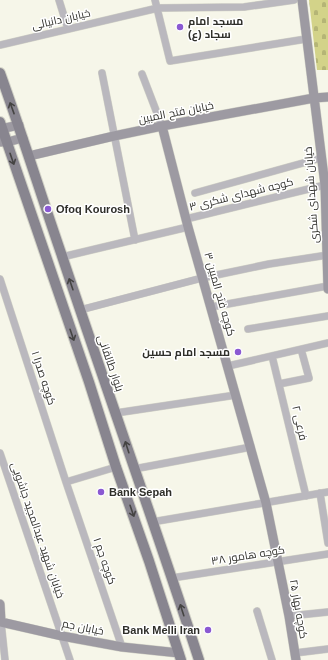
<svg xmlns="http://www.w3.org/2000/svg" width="328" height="660" viewBox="0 0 328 660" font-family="Helvetica,Cairo,sans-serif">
	<defs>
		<pattern id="cemetery-stones" width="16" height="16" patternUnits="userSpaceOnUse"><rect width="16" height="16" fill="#d3d389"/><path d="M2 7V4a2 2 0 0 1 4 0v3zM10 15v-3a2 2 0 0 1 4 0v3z" fill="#b5b576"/></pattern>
	</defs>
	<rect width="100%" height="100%" fill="#f6f6e9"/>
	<!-- cemetery -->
	<path fill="url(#cemetery-stones)" d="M309,0H328V70H317Z"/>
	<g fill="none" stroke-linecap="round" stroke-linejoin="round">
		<defs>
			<path id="street" d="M59,0L68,29
				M155,0L170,61L306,39
				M0,45L158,8L244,7L294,0
				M102,73L135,240
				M142,74L162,126
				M195,193L321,158
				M186,219L325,185
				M62,257L188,227
				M0,279L66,482L122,647
				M211,307L328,286
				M80,310L202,278L269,264L328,255
				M248,329L328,316
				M272,356L306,496
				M228,366L328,343
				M279,384L309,378L301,349
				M116,413L236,395
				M0,453L70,660
				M134,469L251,447
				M66,482L116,467
				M320,493L328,543
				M152,522L328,492
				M172,578L328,554
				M257,611L272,660
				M289,616L328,612
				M1,622L5,660
				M295,653L328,649"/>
			<path id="secondary" d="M302,0L325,185L328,289
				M162,126L188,227L266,503L289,616L296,660
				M0,129L19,125
				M0,142H7L23,138
				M29,156L114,136L162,126L314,98L328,97
				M0,604L1,622L62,636L122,647L179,653"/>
			<path id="primary" d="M0,73C22,134 41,195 62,256C107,391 155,525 199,660
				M0,122L89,382L116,467L149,561L181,660"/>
		</defs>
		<!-- street casing -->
		<use href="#street" stroke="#d2d2c7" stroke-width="8"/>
		<!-- secondary casing -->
		<use href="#secondary" stroke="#d2d2c7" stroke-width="10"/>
		<!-- primary casing -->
		<use href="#primary" stroke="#d2d2c7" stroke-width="12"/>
		<!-- street -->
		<use href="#street" stroke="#bab8be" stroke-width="7"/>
		<!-- secondary -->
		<use href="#secondary" stroke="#9d9aa2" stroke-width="9"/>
		<!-- primary -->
		<use href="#primary" stroke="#88858f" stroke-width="10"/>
	</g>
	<!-- one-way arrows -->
	<defs><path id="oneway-shaft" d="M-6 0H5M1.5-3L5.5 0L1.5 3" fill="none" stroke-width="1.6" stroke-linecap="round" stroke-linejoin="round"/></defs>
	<g stroke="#454443">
		<use href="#oneway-shaft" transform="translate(12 108) rotate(-110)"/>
		<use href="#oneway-shaft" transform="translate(12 159) rotate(71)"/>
		<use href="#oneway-shaft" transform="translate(71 284) rotate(-109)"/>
		<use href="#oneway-shaft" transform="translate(72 335) rotate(71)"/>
		<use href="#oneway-shaft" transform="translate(127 447) rotate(-108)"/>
		<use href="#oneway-shaft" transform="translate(132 511) rotate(71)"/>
		<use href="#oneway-shaft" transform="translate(182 610) rotate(-108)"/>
	</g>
	<!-- markers -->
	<g fill="#8a59d2" stroke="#fff" stroke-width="1.5">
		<circle cx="180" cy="27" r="4"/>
		<circle cx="48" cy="209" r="4"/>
		<circle cx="238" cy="352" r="4"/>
		<circle cx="101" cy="492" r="4"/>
		<circle cx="208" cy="630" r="4"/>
	</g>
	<g text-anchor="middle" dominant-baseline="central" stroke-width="3" stroke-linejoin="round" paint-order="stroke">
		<!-- street labels -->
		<g font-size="11" fill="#2f2f2a" stroke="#fff">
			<text transform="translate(61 19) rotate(-13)">خیابان دانیالی</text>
			<text transform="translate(176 112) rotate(-11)">خیابان فتح المبین</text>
			<text transform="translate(241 194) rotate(-14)">کوچه شهدای شکری ۳</text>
			<text transform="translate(311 195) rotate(-94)">خیابان شهدای شکری</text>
			<text transform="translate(220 294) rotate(74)">کوچه فتح المبین ۳</text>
			<text transform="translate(111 363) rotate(71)">بلوار طالقانی</text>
			<text transform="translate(44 378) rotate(72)">کوچه صدرا ۱</text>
			<text transform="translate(300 423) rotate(77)">فرعی ۲</text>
			<text transform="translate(38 530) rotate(71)">خیابان شهید عبدالمجید جاشویی</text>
			<text transform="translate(248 555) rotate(-9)">کوچه هامور ۳۸</text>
			<text transform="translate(105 561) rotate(71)">کوچه جم ۱</text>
			<text transform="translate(299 609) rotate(80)">کوچه بهار ۲۵</text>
			<text transform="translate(83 627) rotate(11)">خیابان جم</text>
		</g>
		<!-- poi labels -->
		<g font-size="11" font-weight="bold" fill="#2f2f2a" stroke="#fff" text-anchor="start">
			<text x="188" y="21">مسجد امام<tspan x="188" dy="13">سجاد (ع)</tspan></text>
			<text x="56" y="209">Ofoq Kourosh</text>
			<text x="230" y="352" text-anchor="end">مسجد امام حسین</text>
			<text x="109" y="492">Bank Sepah</text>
			<text x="200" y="630" text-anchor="end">Bank Melli Iran</text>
		</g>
	</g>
</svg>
